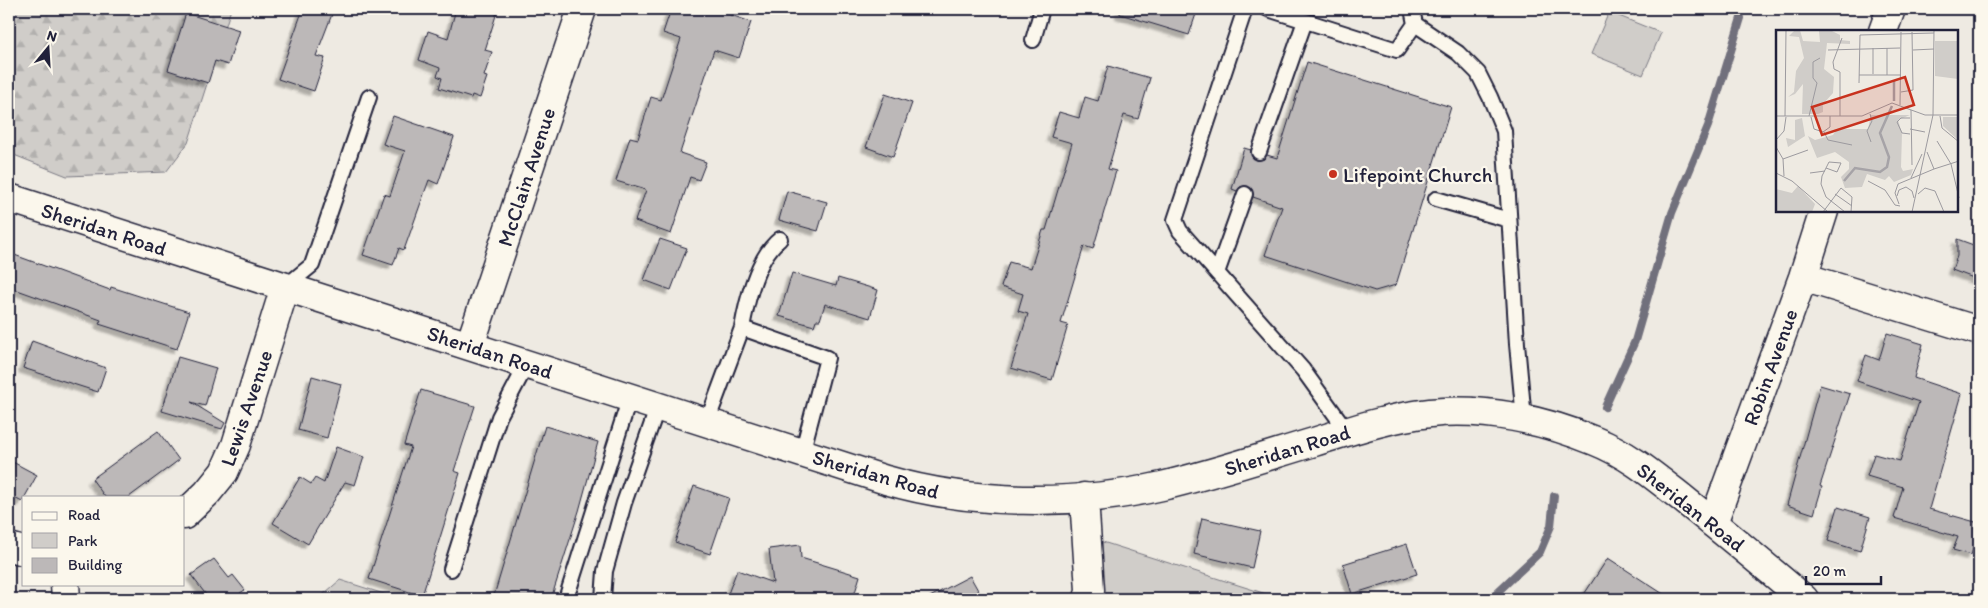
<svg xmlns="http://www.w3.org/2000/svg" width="1988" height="608" viewBox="0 0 1988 608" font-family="Itim,sans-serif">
	<defs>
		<pattern id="forest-firs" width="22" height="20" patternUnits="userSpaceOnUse" patternTransform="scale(1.25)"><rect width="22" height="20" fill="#d0cdc9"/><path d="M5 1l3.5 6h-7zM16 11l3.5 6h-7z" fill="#b2b0ae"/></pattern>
		<filter id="shadow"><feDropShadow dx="-4.5" dy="4.5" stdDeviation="1" flood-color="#0004"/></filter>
	</defs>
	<rect width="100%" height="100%" fill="#eeeae2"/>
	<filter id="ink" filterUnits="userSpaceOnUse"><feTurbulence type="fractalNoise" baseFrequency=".02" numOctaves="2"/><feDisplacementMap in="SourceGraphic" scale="10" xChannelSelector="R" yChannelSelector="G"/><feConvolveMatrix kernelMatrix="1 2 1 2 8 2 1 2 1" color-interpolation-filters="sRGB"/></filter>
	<g filter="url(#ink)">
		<!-- green -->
		<path fill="#d0cdc9" stroke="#797882" d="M1609,12L1661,33L1643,75L1591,54Z
			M1087,537L1282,599H1088Z
			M340,580L400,599H318Z"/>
		<!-- forest -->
		<path fill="url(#forest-firs)" stroke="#797882" d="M9,9H231L188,143L166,172L67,176L9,153Z"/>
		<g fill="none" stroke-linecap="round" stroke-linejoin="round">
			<!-- stream -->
			<path stroke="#716f7c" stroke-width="8" d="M1605,407L1635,341L1672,213L1708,126L1741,18
				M1490,599L1540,552L1551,526L1554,496"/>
		</g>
		<!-- building -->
		<path fill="#bcb8b8" stroke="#22223b" filter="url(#shadow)" d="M303,9H334L316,56L325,58L314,91L278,79Z
			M456,9H498L485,50L492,52L484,76L487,77L480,98L472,95L471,98L439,88L442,78L437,76L440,68L419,60L428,31L448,38Z
			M671,9H726L725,13L751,22L739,58L714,50L680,153L706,162L699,180L690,177L671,234L635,221L646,190L616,181L630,137L638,139L651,97L661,100L681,39L663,33Z
			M1120,9H1179L1196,14L1189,35L1120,14Z
			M186,13L239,30L228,65L215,61L208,83L168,70Z
			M1307,62L1451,107L1396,285L1375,291L1265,255L1282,207L1253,197L1252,189L1247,186L1240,187L1237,191L1232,189L1244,148L1251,150L1252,157L1257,160L1264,159L1267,155L1277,158Z
			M1108,66L1150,78L1138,119L1124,115L1108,169L1116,171L1093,249L1084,246L1061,323L1068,325L1052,380L1011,368L1028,314L1018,311L1023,294L1001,287L1009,262L1031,268L1043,230H1046L1072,143L1051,137L1059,112L1079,118L1085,97L1098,101Z
			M885,94L912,103L893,157L866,147Z
			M393,116L454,137L438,184L429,180L404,250L399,248L393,265L363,255L384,194L390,196L405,151L383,144Z
			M787,191L827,202L818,231L779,220Z
			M660,239L687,248L671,290L644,280Z
			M1957,239L1979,247V280L1952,270L1957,256Z
			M9,253L110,290L111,287L189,312L177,349L99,324L101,320L9,287Z
			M792,273L836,286L838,278L878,290L870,318L825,304L820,320H816L814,326L779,316Z
			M1887,333L1923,344L1914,378L1962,394L1929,509L1979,523V547L1974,546L1971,555L1953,550L1958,537L1894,518L1903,487L1867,476L1874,454L1900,461L1919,402L1857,381L1866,355L1879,360Z
			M32,341L106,368L98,392L23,368Z
			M178,357L216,368L205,406L191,402L225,423L222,429L162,411Z
			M312,376L341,384L327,438L298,430Z
			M1820,385L1850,394L1820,486L1822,487L1814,514L1787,505Z
			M421,390L475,406L454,471L460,473L422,596L369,579L411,447L404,445Z
			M545,426L598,442L579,511L551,599H493Z
			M158,431L179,460L129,497H105L92,479Z
			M336,447L364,457L355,485L345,482L308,544L273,523L300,477L311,484L315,478L324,483Z
			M9,460L37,475L22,502L9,495Z
			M694,486L729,498L710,554L675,542Z
			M1838,507L1870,517L1860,551L1828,541Z
			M1202,518L1260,531L1252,568L1194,554Z
			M1407,544L1417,574L1352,594L1343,564Z
			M800,545L801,558L860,576L853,599H726L737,570L773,583L769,549Z
			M1608,558L1671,599H1581Z
			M214,559L229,578L233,575L245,590L240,593L245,599H202L207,596L191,575Z
			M970,576L983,599H926Z"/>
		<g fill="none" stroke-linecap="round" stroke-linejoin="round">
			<defs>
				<path id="lane" d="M1245,9L1175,220L1180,231L1303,370L1347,431
					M1268,9L1397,50L1415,24
					M1412,9L1415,24L1458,53L1478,73L1490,97L1504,131L1517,344L1524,419
					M1033,40L1042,9
					M1259,152L1305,21
					M1436,199L1509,220
					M1217,273L1245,194
					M285,287L312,265L369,97
					M742,328C747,300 757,257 780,239
					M707,422L742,328L827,358L802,453
					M451,569L499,417L527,364
					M566,599L630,397
					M603,599L605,571L624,503L658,406"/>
				<path id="street" d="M1883,31L1891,9
					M1803,277L1979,331
					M470,345L582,9
					M1084,497L1090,590L1088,599
					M184,515L207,493L224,472L236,445L285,287
					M1713,523L1803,277L1824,211
					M9,547L24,551
					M65,584L66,599"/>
				<path id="secondary" d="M9,198L886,480C972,505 1075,506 1162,486C1213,474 1264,457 1314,442C1352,430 1391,417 1430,413C1485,407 1544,420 1595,441C1628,454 1654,476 1682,498C1723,531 1764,565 1804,599"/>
			</defs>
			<!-- lane casing -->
			<use href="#lane" stroke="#22223b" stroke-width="18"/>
			<!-- street casing -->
			<use href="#street" stroke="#22223b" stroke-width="31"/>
			<!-- secondary casing -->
			<use href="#secondary" stroke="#22223b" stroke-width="31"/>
			<!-- lane -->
			<use href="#lane" stroke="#fbf7ec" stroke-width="14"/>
			<!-- street -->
			<use href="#street" stroke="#fbf7ec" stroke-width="28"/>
			<!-- secondary -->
			<use href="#secondary" stroke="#fbf7ec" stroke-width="28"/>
		</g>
	</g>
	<!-- markers -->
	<circle fill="#c8321e" stroke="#fbf7ec" stroke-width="2" cx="1333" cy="174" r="5"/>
	<g text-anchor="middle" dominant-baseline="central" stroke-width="4.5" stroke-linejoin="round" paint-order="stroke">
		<!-- poi labels -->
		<g font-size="21" fill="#22223b" stroke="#fbf7ec" text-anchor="start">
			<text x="1343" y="174">Lifepoint Church</text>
		</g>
		<!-- street labels -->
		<g font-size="21" fill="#22223b" stroke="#fbf7ec">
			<text transform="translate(526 177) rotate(-72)">McClain Avenue</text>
			<text transform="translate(104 229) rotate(18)">Sheridan Road</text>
			<text transform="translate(490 352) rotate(18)">Sheridan Road</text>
			<text transform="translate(1770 367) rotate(-70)">Robin Avenue</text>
			<text transform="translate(246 408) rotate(-71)">Lewis Avenue</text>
			<text transform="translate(1287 450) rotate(-17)">Sheridan Road</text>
			<text transform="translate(876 474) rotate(16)">Sheridan Road</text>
			<text transform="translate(1691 507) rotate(38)">Sheridan Road</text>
		</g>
	</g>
	<!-- overview -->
	<g transform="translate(1776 30)">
		<rect width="182" height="182" fill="#eeeae2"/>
		<path d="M159,11H182V49L159,46ZM95,85H134L122,90L126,103L125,137L127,141L137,139L135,145L118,152L113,146L109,150L91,144L86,157L69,158L65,147L73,139V132L59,122L41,128L32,106L39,110L57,105L61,99H92ZM167,87H182V110L167,96ZM22,156L39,174L36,182H0V159L16,163Z" fill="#d0cdc9"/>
		<path d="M19,0H24L27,11L44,12L43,1L40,0H54L64,5V10L74,11V14L51,13L48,39L58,47L57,63L47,74V82L42,84H26L27,54L19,64L12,67L18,62L20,41L28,28L23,7L13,6ZM26,88L29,106L12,117L10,108L19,110V90Z" fill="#d0cdc9"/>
		<path fill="none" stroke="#a6a3a7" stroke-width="2.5" d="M118,71V51M68,151L79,138L104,142L111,137L113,127L104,103L116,76"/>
		<path fill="none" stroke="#9c9a9f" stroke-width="1" d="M111,18V45M52,20L124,18M137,20L158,19M97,44V18M83,45H125M83,53L84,5L158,3M125,62L137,60L136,2M124,75L125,2M135,80L136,135M94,84L96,91L91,101L95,112M0,86H86L116,73L149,85H183M9,86L10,0M33,86L41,53L37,48V32L44,28M64,86V42L58,39L57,32L66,8M164,86L166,98L183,112M35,87L38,99L47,102L54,97V86M134,99L149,102M48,102L52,110L76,115M134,104L126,103L121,92L125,88H134M0,110L8,101L10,87M161,111L175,134L183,168M0,117L7,129L8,146M151,122L158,139M7,129L32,120M50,138L61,142L65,133L53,132L46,146L45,154L50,167L69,182M158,139L183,131M0,143L16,151L52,182M34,143L49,141M135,148L146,124M92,151L109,160L119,175L124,176M159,161L168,182M59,164L76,176M142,164L149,158L159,161M121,166L123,160L130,157L136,161L138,168M123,174L119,163L122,154L158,139M47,182L65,158L76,167L75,182M136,182L157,85L158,0"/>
		<path fill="#c8321e" fill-opacity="0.15" stroke="#c8321e" stroke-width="2.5" d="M129,47L138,75L46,105L36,77Z"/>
		<rect width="182" height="182" fill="none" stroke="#22223b" stroke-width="2.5"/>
	</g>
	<!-- margin -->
	<rect width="1988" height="608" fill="none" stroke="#fbf7ec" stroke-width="30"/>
	<rect x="15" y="15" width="1958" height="578" fill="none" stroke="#22223b" stroke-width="2" filter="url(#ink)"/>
	<!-- legend -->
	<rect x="22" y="496" width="162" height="90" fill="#fbf7ec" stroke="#a4a2a5"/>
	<rect x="32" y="512" width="25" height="8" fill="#fbf7ec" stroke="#a4a2a5"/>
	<text x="68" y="520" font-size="15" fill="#22223b">Road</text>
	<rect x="32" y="533" width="25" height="15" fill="#d0cdc9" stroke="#a4a2a5"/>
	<text x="68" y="546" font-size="15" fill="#22223b">Park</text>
	<rect x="32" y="558" width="25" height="15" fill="#bcb8b8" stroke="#a4a2a5"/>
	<text x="68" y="570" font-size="15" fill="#22223b">Building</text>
	<!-- north arrow -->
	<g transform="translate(48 48) rotate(18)" stroke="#fbf7ec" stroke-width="4" paint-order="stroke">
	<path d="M0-4L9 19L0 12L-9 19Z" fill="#22223b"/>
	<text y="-8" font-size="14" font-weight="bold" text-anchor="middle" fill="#22223b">N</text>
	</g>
	<!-- scale -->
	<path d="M1806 576v8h75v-8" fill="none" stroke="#22223b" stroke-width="2.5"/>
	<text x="1813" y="576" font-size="15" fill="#22223b" stroke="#fbf7ec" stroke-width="4" paint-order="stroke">20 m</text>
</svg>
